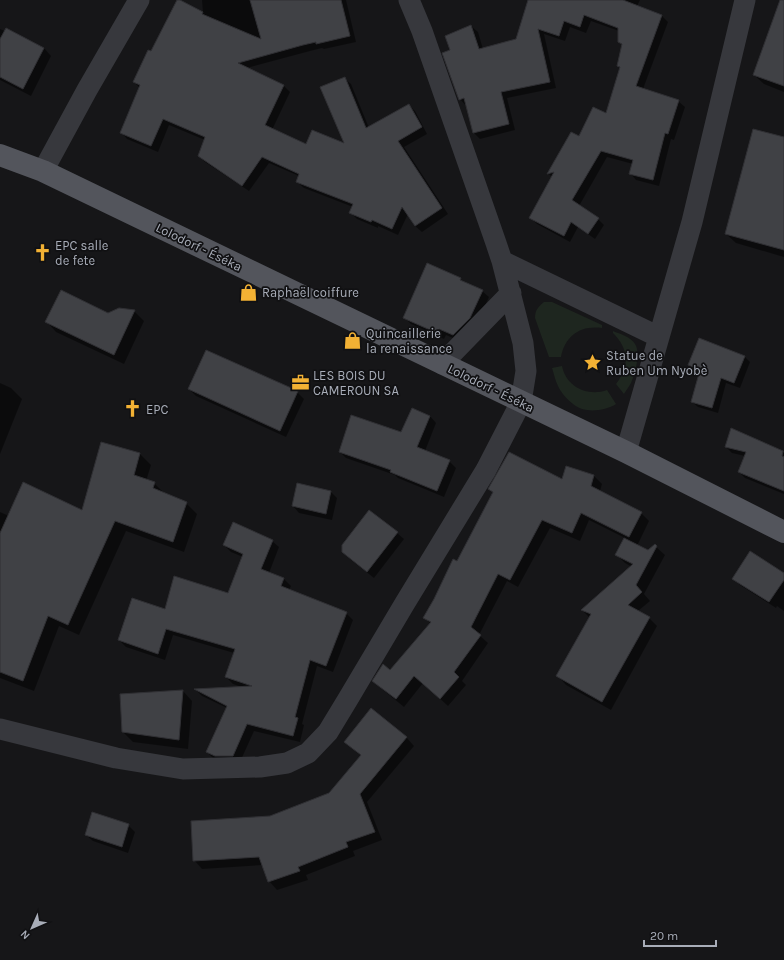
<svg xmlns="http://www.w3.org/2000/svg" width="784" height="960" viewBox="0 0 784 960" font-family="Karla,sans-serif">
	<rect width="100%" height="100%" fill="#161618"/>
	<!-- green -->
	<path fill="#1e261f" d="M544,302H552L602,325V328C580,325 565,336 561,357H549L535,318C535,310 538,307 544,302Z
		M613,331C620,334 631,337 635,344C641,353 635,374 631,383C629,387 626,390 624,394L616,384C630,366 629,349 613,333Z
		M562,366C566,387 588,397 607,390L616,404C607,410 592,412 582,409C573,406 562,395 558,386C555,380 554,374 552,368Z"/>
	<!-- shadow -->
	<path fill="#0007" d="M178,0L203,13L202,0H346L356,42L324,49L322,48L310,51L247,68L284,86L290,92L272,130L306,145H346L344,78L351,84L369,128L409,105L415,111L427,134L404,147L448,214L422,232L415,226L408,214L398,235L378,226V228L357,219L351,213L353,207L304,188L297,182L299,176L269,163L249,191L205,162L199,156L205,140L169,125L158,152L127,139L121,132L140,88L134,82L151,52Z
		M529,0H640L637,6L662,16L668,22L643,89L678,101L685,107L674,140L671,139L659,186L636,180L630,173L633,164L607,157L579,206L598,219L604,225L595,239L578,227L570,242L537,224L530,217L552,177L549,174L572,134L579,138L606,114L621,69L618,66L623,46L619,42V31L591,21L586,33L570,27L565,41L544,34L556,88L507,98L515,130L480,139L474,133L467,105L466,106L460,99L451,51L471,26L478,32L483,49L516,40Z
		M784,17V92L764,84L754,75Z
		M0,29L44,48L51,56L31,96L0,80Z
		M784,139V257L736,243L726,234Z
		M460,279L464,283L482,291L489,297L477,324L460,341L446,335L444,339L411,324L404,317Z
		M134,311L144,321L124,364L56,332L47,322Z
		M744,356L750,362L740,388L726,383L718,413L698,407L692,402L701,373L695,371L690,365Z
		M0,383L11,388L22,399L0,454Z
		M189,389L297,392L304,399L286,437L196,396Z
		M430,416L436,423L425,451L449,461L456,468L444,497L398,478L395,475L346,458L340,452L402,434Z
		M101,443L140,454L151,465L146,481L154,483L165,494L186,503L197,514L184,552L126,531L79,635L59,626L34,691L0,678V512L9,516L83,511Z
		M726,447L783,452L784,453V494L745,478L739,472L745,456L732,453Z
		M594,476L602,484L600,491L641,513L649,521L637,546L648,552L655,546L665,555L644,594L650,601L638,611L649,618L657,626L611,710L566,685L558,676L590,618L582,610L632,567L625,563L616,554L625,538L589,520L580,541L550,528L518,587L507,581L479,635L488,643L462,681L466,685L448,706L423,683L404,707L382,689L374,681L391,671L431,624L425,618L457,562L493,493L490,489L563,481Z
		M331,492L337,498L332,520L299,513L293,506Z
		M397,533L404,539L374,578L350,559L343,552Z
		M272,541L279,547L269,573L284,579L291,586L289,590L346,613L353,620L333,672L317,666L302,724L304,725L300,742L254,731L240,762L214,759L207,752L227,708L202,696L196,690L245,688L233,684L226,677L234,653L173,635L165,660L126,647L119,640L166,611L229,594L243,557L231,552L224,545Z
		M784,574V611L777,606L776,608L740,585L734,579Z
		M183,691L192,701L188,749L133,742L123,732Z
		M406,737L414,746L367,802L382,840L353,851L355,856L306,875L308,880L277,890L269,881L263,865L202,869L194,860L270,817L330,794L361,756L345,741Z
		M128,825L135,832L128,853L93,841L86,835Z"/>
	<!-- building -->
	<path fill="#404145" stroke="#303034" d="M177,0H180L203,12L202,14L261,39L250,0H341L350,36L316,44V42L303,45L238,63L284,85L265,125L306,144L312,130L344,143L320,87L345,77L366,128L409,104L422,127L398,141L442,208L415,226L402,207L392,229L372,220L371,222L349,213L353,204L296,182L299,174L262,157L242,186L198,156L205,137L163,119L151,146L120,133L140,85L133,82L148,50L151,51Z
		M528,0H623L662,15L636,86L679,100L668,134L665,133L653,180L629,174L633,160L601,151L572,200L599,218L588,234L571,222L564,236L529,218L554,172L547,174L571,132L579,136L593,107L606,113L620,67L617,66L622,44L618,42V28L584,15L580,27L564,21L559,36L538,29L550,82L501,92L509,124L473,133L464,98L459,100L442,53L450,50L445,36L471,25L479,49L516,39Z
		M780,0H784V86L753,75Z
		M6,28L44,48L23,89L0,77V39Z
		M753,129L784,137V250L725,234Z
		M427,263L461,278L460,280L483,290L470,318L453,335L439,329L437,333L403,318Z
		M61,290L108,313L119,308L135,310L114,355L45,322Z
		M699,338L745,356L734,383L721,378L712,408L691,402L700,370L688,365Z
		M206,350L298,391L280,431L188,389Z
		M412,408L430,416L417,447L450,460L437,491L390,472L391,470L339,452L351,415L401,432Z
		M731,428L783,451L782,456L784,457V491L738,472L746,452L725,447Z
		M101,442L140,453L134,475L155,482L153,488L187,502L173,542L115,521L68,625L48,616L23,681L0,672V533L23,482L82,510Z
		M509,452L562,479L566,466L594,475L591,486L642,512L629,537L581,513L572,533L542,520L510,580L498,574L471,627L481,635L454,672L459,677L440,699L414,676L396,699L372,681L383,664L390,670L431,622L423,618L434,599L453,559L457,561L493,492L488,489Z
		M297,483L331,491L326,514L292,506Z
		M369,510L398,532L367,572L342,552V545Z
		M233,522L273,540L261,569L284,578L281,586L347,612L326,666L310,660L295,717L298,718L293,736L247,724L233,756H215L206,752L227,706L194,689L252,686L225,677L235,649L166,629L158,654L118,640L132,598L165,609L174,576L228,593L243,554L223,545Z
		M624,538L648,550L655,544L657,546L636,585L642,592L628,605L650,617L602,702L556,676L591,614L581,610L633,564L615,555Z
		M750,551L784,573V580L769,602L732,579Z
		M183,690L179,740L122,732L120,694Z
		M371,708L407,737L360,794L375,832L346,842L348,847L298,867L300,871L268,882L259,857L193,861L191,821L270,816L329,793L361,755L344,742Z
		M92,812L129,824L122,847L85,835Z"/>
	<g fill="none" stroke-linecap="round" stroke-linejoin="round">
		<!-- street -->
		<path stroke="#37383d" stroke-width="21" d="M43,171L87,90L139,0
			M502,261L659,337
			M442,364L511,293
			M626,452L692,222L745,0
			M0,729L116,758L183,769L260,767L287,763L308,753L328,732L348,699L405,603L486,470L521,402L526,371L523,343L502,261L496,243L422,31L409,0"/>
		<!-- primary -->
		<path stroke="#53555c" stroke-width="22" d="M0,155L43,171L626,452L784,532"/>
	</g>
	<!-- icons -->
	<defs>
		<symbol id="church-bare" viewBox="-9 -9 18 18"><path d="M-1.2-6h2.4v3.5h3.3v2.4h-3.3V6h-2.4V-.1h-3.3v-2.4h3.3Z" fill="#f2b134" stroke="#111113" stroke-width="2.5" paint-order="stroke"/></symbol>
		<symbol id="shop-bare" viewBox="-9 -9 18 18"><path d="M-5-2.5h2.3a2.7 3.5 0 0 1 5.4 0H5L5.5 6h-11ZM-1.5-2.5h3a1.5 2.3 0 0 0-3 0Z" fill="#f2b134" stroke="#111113" stroke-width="2.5" paint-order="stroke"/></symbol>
		<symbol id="sight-bare" viewBox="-9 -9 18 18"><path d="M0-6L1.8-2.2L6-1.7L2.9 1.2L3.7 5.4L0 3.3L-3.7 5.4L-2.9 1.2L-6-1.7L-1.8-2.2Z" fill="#f2b134" stroke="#111113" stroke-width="2.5" paint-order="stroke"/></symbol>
		<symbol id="office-bare" viewBox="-9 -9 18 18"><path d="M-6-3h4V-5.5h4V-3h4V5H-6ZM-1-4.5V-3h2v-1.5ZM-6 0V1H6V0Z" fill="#f2b134" stroke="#111113" stroke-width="2.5" paint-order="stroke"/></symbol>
	</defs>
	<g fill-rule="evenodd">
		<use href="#church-bare" x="30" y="240" width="25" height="25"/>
		<use href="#shop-bare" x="236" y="280" width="25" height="25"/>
		<use href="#shop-bare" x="340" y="328" width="25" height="25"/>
		<use href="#sight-bare" x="580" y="350" width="25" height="25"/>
		<use href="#office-bare" x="288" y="370" width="25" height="25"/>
		<use href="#church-bare" x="120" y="396" width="25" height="25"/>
	</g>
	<g text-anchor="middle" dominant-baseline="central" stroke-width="3.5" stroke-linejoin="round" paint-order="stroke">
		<!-- poi labels -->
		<g font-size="13" fill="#a8adb8" stroke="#111113" text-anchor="start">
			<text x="55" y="245">EPC salle<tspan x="55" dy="15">de fete</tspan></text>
			<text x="262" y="292">Raphaël coiffure</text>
			<text x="366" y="333">Quincaillerie<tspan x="366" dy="15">la renaissance</tspan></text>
			<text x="606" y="355">Statue de<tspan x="606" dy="15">Ruben Um Nyobè</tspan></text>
			<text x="313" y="375">LES BOIS DU<tspan x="313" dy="15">CAMEROUN SA</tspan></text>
			<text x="146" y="409">EPC</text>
		</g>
		<!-- street labels -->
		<g font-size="13" fill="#a8adb8" stroke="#111113">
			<text transform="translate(199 247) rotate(26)">Lolodorf - Éséka</text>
			<text transform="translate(491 388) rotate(26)">Lolodorf - Éséka</text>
		</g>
	</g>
	<!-- north arrow -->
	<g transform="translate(32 928) rotate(225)" stroke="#111113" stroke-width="3" paint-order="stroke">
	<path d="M0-3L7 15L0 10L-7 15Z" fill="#a8adb8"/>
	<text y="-6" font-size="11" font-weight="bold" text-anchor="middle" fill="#a8adb8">N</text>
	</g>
	<!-- scale -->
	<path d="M644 940v6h72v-6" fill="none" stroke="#a8adb8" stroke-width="2"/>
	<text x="650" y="940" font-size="12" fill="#a8adb8" stroke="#111113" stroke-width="3" paint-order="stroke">20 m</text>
</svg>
